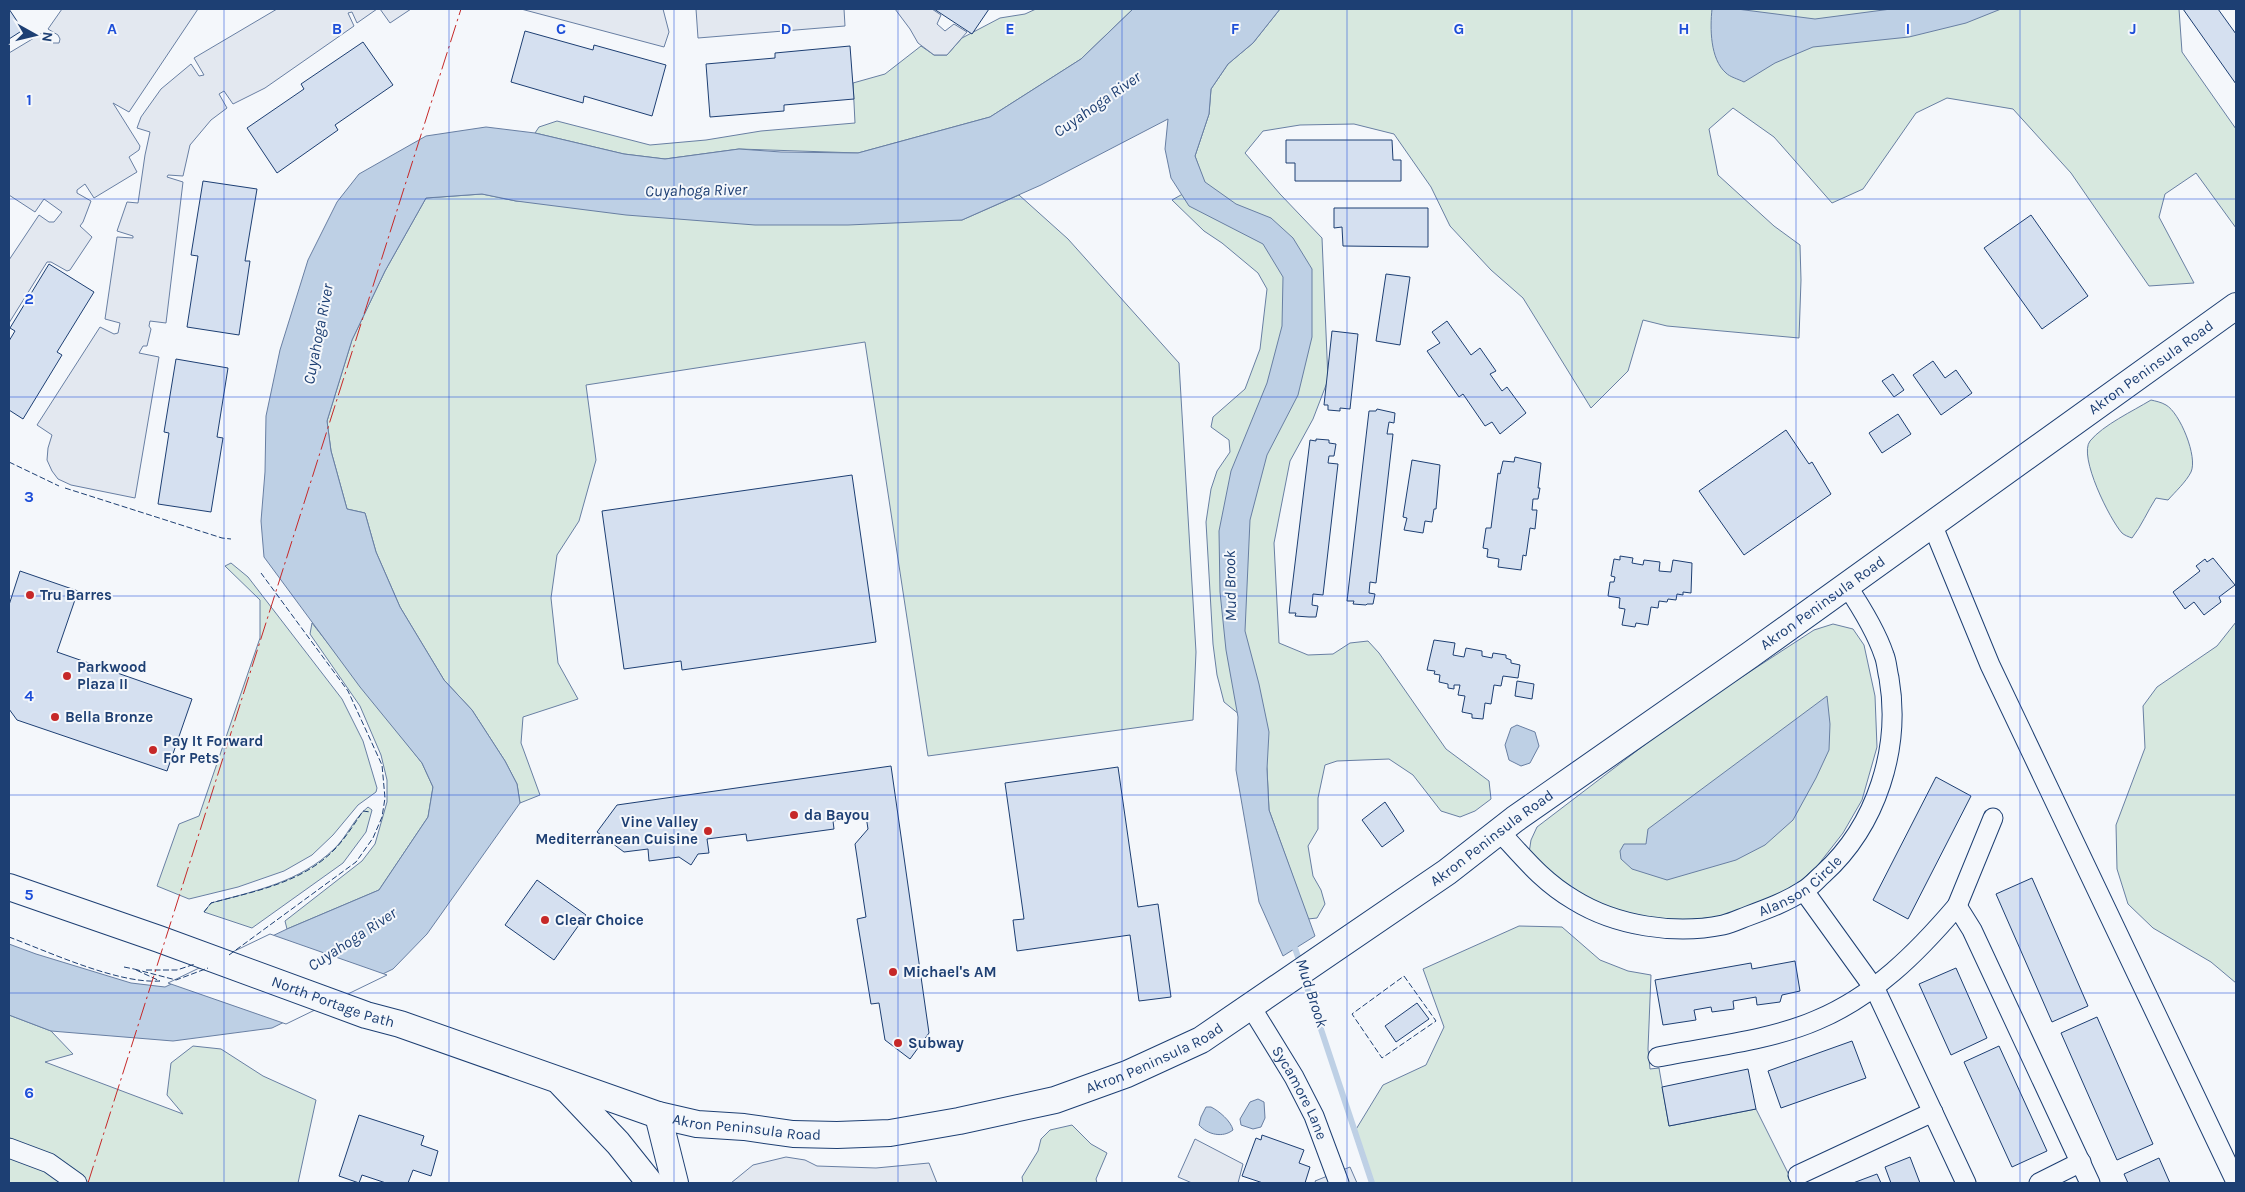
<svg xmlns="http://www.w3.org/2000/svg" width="2245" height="1192" viewBox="0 0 2245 1192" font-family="Karla,sans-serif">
	<rect width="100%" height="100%" fill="#f4f7fb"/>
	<!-- green -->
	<path fill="#d7e8df" stroke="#687fa3" d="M1036,9H1133L1081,59L990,117L858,153L739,149L665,159L624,154L535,133L539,127L557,121L650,145L706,140L761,131L855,123L853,83L885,74L921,46L934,55H947L962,38L1000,18L1025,14Z
		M1280,9H2179L2182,52L2236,129V228L2196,173L2165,194L2159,217L2194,283L2149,286L2071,173L2013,109L1947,98L1916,113L1863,189L1832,203L1774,137L1733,108L1709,129L1718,175L1774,226L1800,245L1801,280L1799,338L1667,326L1643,320L1628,371L1591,408L1523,298L1491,270L1450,226L1431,187L1394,134L1354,124L1300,125L1263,131L1245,153L1280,194L1322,238L1328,380L1313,419L1290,461L1274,543L1279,643L1308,655L1333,654L1350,643L1368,641L1379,653L1446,749L1489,781L1491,799L1475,811L1460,817L1441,811L1413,775L1389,759L1337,761L1325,765L1318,798V829L1308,846L1313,876L1321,890L1325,904L1317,918L1308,919L1269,810L1267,769L1261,732L1224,702L1217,675L1213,644L1206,522L1211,489L1217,471L1230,452L1229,440L1211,427L1213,417L1245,389L1260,349L1267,289L1258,273L1222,243L1204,231L1172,200L1204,182L1195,156L1209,114L1211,89L1228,64L1253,43Z
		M482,194L516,201L962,220L1019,195L1068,239L1179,363L1196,652L1193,720L928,756L865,342L586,385L596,460L579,521L557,555L551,598L558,663L578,699L523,717L521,743L540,795L520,803L517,784L505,761L472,710L444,680L400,607L376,552L365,513L347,509L331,451L327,421L352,340L385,271L426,198Z
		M2151,400C2155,401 2161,402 2166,405C2180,413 2198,457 2191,472C2186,482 2175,492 2168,500L2156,498C2147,512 2142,525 2132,538C2129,537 2124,535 2122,533C2110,520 2078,456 2090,441C2103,425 2133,411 2151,400Z
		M231,563L248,577L342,699L363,741L377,788L376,792L358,805L333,835L312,855L284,871L238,887L189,899L157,886L179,824L199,816L260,638V600L225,566Z
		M2236,622V983L2211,962L2153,928L2128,904L2117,869L2116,825L2145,748L2143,706L2157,687L2217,646Z
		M312,623L422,763L433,787L428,817L379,890L287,929L285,921L362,861L375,844L387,802V780L381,755L360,706L310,634Z
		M1833,624L1853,629L1864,645L1875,696L1877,747L1862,800L1843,833L1818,865L1794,887L1727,916L1666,922L1615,911L1579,898L1529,853L1531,840L1537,827L1685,714L1814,630Z
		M368,807L372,810L366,832L343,863L252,928L204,912L211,903C255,891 300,882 334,849C347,837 354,818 368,807Z
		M1519,926L1562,927L1600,960L1628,971L1651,975L1648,1049L1650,1069L1659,1068L1669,1126L1756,1109L1793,1183H1372L1355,1131L1383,1085L1426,1065L1444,1027L1423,969Z
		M9,1015L51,1031L73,1054L45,1062L183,1114L167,1095L171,1063L193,1046L221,1049L263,1076L316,1100L298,1183H9Z
		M1072,1125L1091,1144L1107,1153L1096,1179L1097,1183H1023L1022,1177L1038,1151L1041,1139L1050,1130Z"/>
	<!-- parking -->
	<path fill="#e3e8f0" stroke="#687fa3" d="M62,9H198L129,112L113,103L140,146L139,150L129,157L137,172L94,198L85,184L77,190V193L91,201L83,222L80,226L92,237L70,270L67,271L51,262H47L9,323V260L39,215L49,222H54L62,212L44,199L35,212L9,195V53L44,32L53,43H59L60,39L58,35L48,29Z
		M277,9H377L357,23L352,12L348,13L354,26L265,88L233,104L224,91L219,94L227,108L211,120L190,145L183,176L168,175L167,177L183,182L166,323L150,321L149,326L151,329L147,346H143L139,353L159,357L135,498L71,485L58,479L52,471L47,460L48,448L52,435L37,425L100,327L114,334L118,333L120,323L105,319L117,237L133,238V236L117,231L127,202L138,203L145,155L150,132L137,128L141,117L161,89L191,64L199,76L204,75L194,58Z
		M380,9H411L390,23Z
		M521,9H663L669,32L664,47Z
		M696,9H844L845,26L698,38Z
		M895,9H932L941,15L937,24L945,31L954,24L967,32L947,55H934L918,43L910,29Z
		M1195,1139L1243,1164L1238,1183H1192L1178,1177Z
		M786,1157L805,1160L817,1166L876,1168L929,1163L937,1183H731L753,1165Z
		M1350,1167L1357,1183H1316L1315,1181Z"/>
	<!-- water -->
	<path fill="#bed0e5" stroke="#687fa3" d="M1133,9H1280L1253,43L1228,64L1211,89L1209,114L1195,156L1205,182L1236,204L1271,218L1293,238L1312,269V337L1298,395L1267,455L1250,520L1245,631L1259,684L1269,732L1267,769L1269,810L1315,936L1283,956L1259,902L1236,770L1238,717L1226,650L1220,592L1219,531L1231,471L1267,383L1282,326L1283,277L1263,244L1189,206L1171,178L1165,149L1168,119L1041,185L962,220L848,225H755L626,215L516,201L482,194L426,198L385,271L352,340L327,421L331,451L347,509L365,513L376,552L400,607L444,680L472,710L505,761L517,784L520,803L427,934L393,969L272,1028L173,1041L51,1031L9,1015V944L36,954L131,983L165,987L287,929L379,890L428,817L433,787L422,763L360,687L264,557L261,521L265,472L266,416L280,350L308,260L337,202L359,174L426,136L486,127L535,133L624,154L665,159L739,149L781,152L858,153L990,117L1081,59Z
		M1712,9H1737L1815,19L1891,9H2001L1966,23L1909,37L1813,47L1775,63L1744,82C1738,79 1730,77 1726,73C1710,59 1710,28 1712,9Z
		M1827,696L1830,724L1829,750L1816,778L1793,820L1765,845L1736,860L1667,880L1632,869L1621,859L1620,851L1624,844H1646L1648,829Z
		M1517,725L1535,732L1539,746L1530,763L1521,766L1509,760L1505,745L1511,728Z
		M1258,1099L1264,1102L1265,1118L1261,1127L1253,1129L1241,1125L1240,1119L1250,1102Z
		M1206,1107H1211C1219,1111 1231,1121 1233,1130C1223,1138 1208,1135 1199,1125L1201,1117Z"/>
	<!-- pier -->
	<path fill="#f4f7fb" stroke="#687fa3" d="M270,934L387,975L286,1024L168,983Z"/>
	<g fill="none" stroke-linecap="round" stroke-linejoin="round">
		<!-- stream -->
		<path stroke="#bed0e5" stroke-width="6" d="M1293,942L1301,966
			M1304,978L1372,1183"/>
	</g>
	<!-- building -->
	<path fill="#d5e0f0" stroke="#1d3f73" d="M9,9L23,30L9,39Z
		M934,9H989L972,34Z
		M2183,9H2218L2236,34V84Z
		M525,31L593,50L594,45L666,65L652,116L584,96L583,103L511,82Z
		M363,42L393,85L335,125L338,130L277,173L247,128L304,89L301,84Z
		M850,46L854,99L784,105V111L710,117L706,64L775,58V53Z
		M1286,140H1392L1393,160H1401V181H1295V163H1286Z
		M203,181L257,189L245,261H250L239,335L187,327L198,256L191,255Z
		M1334,208H1428V247L1343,246L1342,227L1334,228Z
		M2031,215L2088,296L2042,329L1984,248Z
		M49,264L94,292L57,352L62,355L23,419L9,410V341L15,331L10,328Z
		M1386,274L1410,277L1400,345L1376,341Z
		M1447,321L1471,355L1480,348L1496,371L1490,374L1502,391L1507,387L1526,413L1500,434L1492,422L1485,426L1463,394L1459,397L1427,351L1440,343L1432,332Z
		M1332,331L1358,334L1350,409L1340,408V411L1328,410V405H1324Z
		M176,359L228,368L217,437L223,438L211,512L158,504L169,433L164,432Z
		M1933,361L1945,378L1956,370L1972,393L1941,415L1913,375Z
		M1893,374L1904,390L1894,397L1882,381Z
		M1377,409L1395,413L1394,423L1389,422L1387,434H1393L1376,583L1370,582L1369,593L1375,594L1373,604H1367L1366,605L1353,604L1354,601H1347L1369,411H1376Z
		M1898,414L1911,434L1882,453L1869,433Z
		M1786,430L1809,464L1812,462L1831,494L1744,555L1699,491Z
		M1316,439L1329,440V443L1336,444L1334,456H1329L1328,463L1338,464L1323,595L1313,594L1312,605L1318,606L1316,617H1309L1295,616L1296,613H1289L1310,440L1316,441Z
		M1515,457L1541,463L1538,488H1540L1538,499H1533L1532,510H1537L1535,529L1530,528L1526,556L1523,555L1521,570L1498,567L1499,559L1487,557L1488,549L1483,548L1486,528H1491L1498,473L1500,474L1503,461L1514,462Z
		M1412,460L1440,465L1436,509H1434L1432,522L1425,521L1423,533L1404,530L1407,518L1403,517Z
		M852,475L876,642L682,670L681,661L624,669L602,511Z
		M1620,556L1633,558L1632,563L1643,565L1644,560L1660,562L1659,571L1671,572L1673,560L1692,563L1691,593L1683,592V595L1677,594L1676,600L1668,599L1667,602L1659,601L1658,608L1651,607L1648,625L1636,623L1635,627L1622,625L1625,609L1619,608L1620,598L1608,596L1610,582H1614L1615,577L1611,576L1614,559L1620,560Z
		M2213,558L2235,585L2219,597L2221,602L2204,615L2194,602L2185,609L2173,592L2200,571L2196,566L2205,559L2207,562Z
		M20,571L78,591L57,652L192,699L167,771L17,720L9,709V605Z
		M1434,640L1455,643L1453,655L1464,657L1466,648L1482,651V656L1492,658L1493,653L1506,655V658L1511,660V663L1520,665L1518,678L1503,676L1501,686L1494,685L1491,704L1485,703L1483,719L1472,718V714L1462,712L1465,696L1458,695L1460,685H1454V689L1448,688V684L1439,682L1440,675L1434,674L1435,671L1427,670Z
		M1517,681L1534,684L1532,699L1515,696Z
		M891,766L929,1033L910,1059L885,1040L879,1003L871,1004L857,919L866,917L855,844L868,829L866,816L833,821L834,829L747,841L746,834L707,839L709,853L698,854L691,865L679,857L649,861L648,849L624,852L597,832L617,805Z
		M1118,767L1138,907L1158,904L1171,997L1139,1001L1130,935L1017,951L1013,920L1024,919L1005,783Z
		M1936,777L1971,796L1908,919L1873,900Z
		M1385,802L1404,831L1382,847L1362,820Z
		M2032,878L2088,1006L2052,1022L1996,894Z
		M537,880L586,915L554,960L505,925Z
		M1795,961L1800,991L1782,995L1780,1002L1757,1005L1756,997L1733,1001L1734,1009L1712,1012L1711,1007L1694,1010L1696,1020L1663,1025L1655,980L1751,963L1752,969Z
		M1956,968L1987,1038L1951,1055L1919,984Z
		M1417,1003L1429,1019L1396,1042L1385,1026Z
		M2097,1017L2153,1144L2117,1160L2061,1033Z
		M1852,1041L1866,1078L1781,1108L1768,1071Z
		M1999,1046L2047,1151L2012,1167L1964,1062Z
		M1748,1069L1756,1109L1669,1126L1662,1087Z
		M359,1115L424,1136L421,1145L438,1151L431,1176L413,1170L408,1183H386L362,1175L359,1183L339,1176Z
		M1262,1135L1304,1150L1299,1163L1310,1167L1305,1183H1263L1242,1176L1256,1138L1261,1140Z
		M1910,1157L1920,1183H1891L1885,1167Z
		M2159,1158L2170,1183H2128L2124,1174Z
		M1877,1174L1881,1183H1853Z"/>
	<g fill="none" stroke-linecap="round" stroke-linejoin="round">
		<defs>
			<g id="street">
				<path d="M1932,524L1990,665L2236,1182"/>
				<path id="s1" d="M1499,831C1524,858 1542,881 1574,900C1616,926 1675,935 1723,925C1732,923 1740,919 1748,916C1767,909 1786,902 1803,891C1811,887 1817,879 1823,874C1877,825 1901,748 1889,678C1887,671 1887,662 1884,655C1876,631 1861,607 1847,586"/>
				<path d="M1804,891L1876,991L1966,1183"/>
				<path d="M1957,906L1993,818"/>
				<path id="s2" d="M1251,1007L1294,1077L1314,1116L1339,1183"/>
				<path d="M1658,1057C1707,1047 1772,1040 1817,1020C1874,996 1917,953 1957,906L1972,930L2090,1183"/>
				<path d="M9,1148L49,1163L77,1183"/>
				<path d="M1798,1175L1933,1112"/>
				<path d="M2039,1183L2081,1162"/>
			</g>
			<g id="secondary">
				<path id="s3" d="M9,887L159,939L366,1015L400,1024L658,1115L697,1124L744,1127L793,1134L837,1135L890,1133L959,1121L1055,1100L1127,1074L1201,1040L1447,872L1515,819L1750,655L2236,306"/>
				<path d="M561,1083L618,1143L650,1183"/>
				<path d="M658,1115L675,1183"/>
			</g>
		</defs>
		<!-- street casing -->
		<use href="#street" stroke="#1d3f73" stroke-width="21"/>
		<!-- secondary casing -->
		<use href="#secondary" stroke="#1d3f73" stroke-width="28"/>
		<!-- street -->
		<use href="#street" stroke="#f4f7fb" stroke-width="19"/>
		<!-- secondary -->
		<use href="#secondary" stroke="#f4f7fb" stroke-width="26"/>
		<!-- fence -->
		<path stroke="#1d3f73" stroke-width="1" stroke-dasharray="6 2.5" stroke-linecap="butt" d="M9,462L59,486
			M65,488L222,538L231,539
			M204,912L211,903C255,891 303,883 336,848C346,837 355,823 363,811L370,812
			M9,937C49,952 118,984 160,981L134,969L176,980L208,968
			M229,955L356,862L373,838L382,817L385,798L382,765L348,691L261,573
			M124,967L134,969
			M146,970H177L195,964
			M1404,976L1436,1021L1382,1058L1352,1014Z"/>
		<!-- power -->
		<path stroke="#c62828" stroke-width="1" stroke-dasharray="18 4 2.5 4" stroke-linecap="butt" d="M88,1183L461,9"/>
	</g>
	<!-- grid -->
	<path fill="none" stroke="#1d4ed8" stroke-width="1" stroke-opacity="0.55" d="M224,9V1183M449,9V1183M674,9V1183M898,9V1183M1122,9V1183M1347,9V1183M1572,9V1183M1796,9V1183M2020,9V1183M9,199H2236M9,397H2236M9,596H2236M9,795H2236M9,993H2236"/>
	<!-- markers -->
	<g fill="#c62828" stroke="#f4f7fb" stroke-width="2">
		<circle cx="30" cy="595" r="5"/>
		<circle cx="67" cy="676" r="5"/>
		<circle cx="55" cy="717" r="5"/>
		<circle cx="153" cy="750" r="5"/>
		<circle cx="794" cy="815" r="5"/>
		<circle cx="708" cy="831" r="5"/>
		<circle cx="545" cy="920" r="5"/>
		<circle cx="893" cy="972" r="5"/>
		<circle cx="898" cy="1043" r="5"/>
	</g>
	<g text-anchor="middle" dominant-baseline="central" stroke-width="4" stroke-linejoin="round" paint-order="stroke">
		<!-- street labels -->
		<g font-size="15" fill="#1d3f73" stroke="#f4f7fb">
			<text stroke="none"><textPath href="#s3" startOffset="2412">Akron Peninsula Road</textPath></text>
			<text stroke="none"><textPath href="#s3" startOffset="2008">Akron Peninsula Road</textPath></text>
			<text stroke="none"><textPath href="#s3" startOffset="1602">Akron Peninsula Road</textPath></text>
			<text stroke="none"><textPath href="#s1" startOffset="344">Alanson Circle</textPath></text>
			<text stroke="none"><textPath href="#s3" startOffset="344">North Portage Path</textPath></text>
			<text stroke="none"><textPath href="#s3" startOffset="1198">Akron Peninsula Road</textPath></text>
			<text stroke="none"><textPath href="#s2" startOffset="99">Sycamore Lane</textPath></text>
			<text stroke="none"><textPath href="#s3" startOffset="778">Akron Peninsula Road</textPath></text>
		</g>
		<!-- poi labels -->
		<g font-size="15" font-weight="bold" fill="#1d3f73" stroke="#f4f7fb" text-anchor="start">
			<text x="40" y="595">Tru Barres</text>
			<text x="77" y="667">Parkwood<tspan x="77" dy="17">Plaza II</tspan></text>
			<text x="65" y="717">Bella Bronze</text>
			<text x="163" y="741">Pay It Forward<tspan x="163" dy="17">For Pets</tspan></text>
			<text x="804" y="815">da Bayou</text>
			<text x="698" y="822" text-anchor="end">Vine Valley<tspan x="698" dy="17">Mediterranean Cuisine</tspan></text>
			<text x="555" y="920">Clear Choice</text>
			<text x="903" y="972">Michael's AM</text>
			<text x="908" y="1043">Subway</text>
		</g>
		<!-- water labels -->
		<g font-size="16" font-style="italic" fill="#1d3f73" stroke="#f4f7fb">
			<text transform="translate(1097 104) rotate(-35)">Cuyahoga River</text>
			<text transform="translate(696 190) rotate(-1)">Cuyahoga River</text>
			<text transform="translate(318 334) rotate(-79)">Cuyahoga River</text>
			<text transform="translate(1230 586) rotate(-91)">Mud Brook</text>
			<text transform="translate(352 939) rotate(-33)">Cuyahoga River</text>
			<text transform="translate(1312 993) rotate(72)">Mud Brook</text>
		</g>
	</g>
	<g font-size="16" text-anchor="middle" font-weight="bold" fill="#1d4ed8" stroke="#f4f7fb" stroke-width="4" stroke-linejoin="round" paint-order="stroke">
		<text x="112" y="34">A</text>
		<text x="337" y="34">B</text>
		<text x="561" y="34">C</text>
		<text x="786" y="34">D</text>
		<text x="1010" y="34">E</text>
		<text x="1235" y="34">F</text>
		<text x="1459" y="34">G</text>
		<text x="1684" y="34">H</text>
		<text x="1908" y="34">I</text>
		<text x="2133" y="34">J</text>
		<text x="29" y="105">1</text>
		<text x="29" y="304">2</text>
		<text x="29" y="502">3</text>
		<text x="29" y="701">4</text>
		<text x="29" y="900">5</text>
		<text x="29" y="1098">6</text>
	</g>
	<!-- border -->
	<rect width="2245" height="1192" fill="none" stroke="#1d3f73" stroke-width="20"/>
	<!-- north arrow -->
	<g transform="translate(35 35) rotate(98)" stroke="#f4f7fb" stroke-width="4" paint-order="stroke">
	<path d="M0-4L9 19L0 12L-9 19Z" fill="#1d3f73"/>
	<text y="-8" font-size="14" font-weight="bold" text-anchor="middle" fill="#1d3f73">N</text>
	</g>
</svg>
